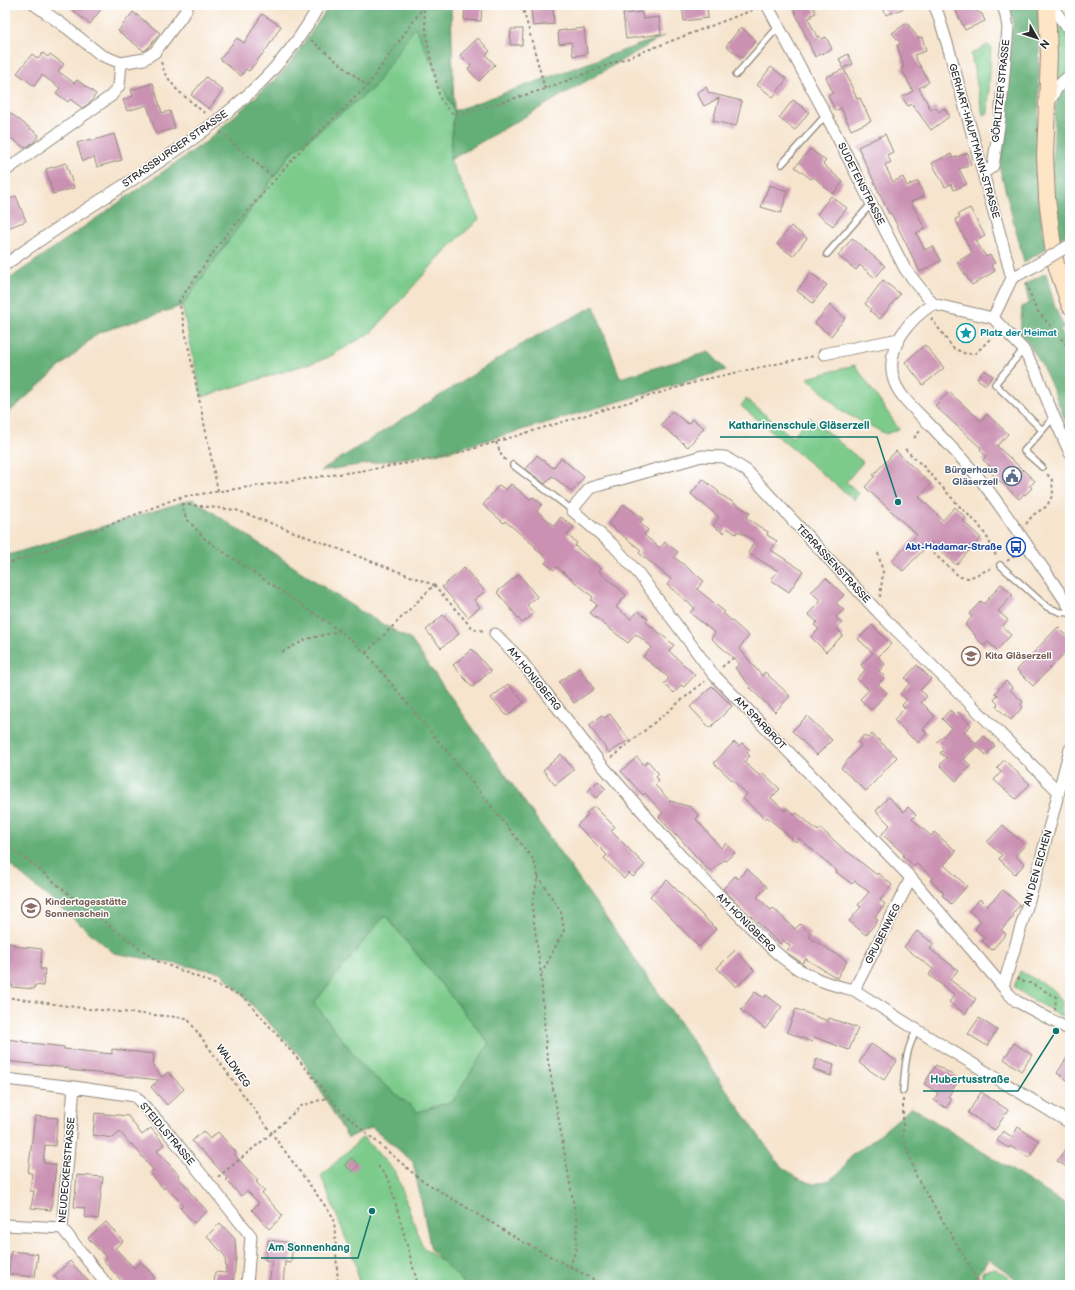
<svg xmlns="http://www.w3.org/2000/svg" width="1075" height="1290" viewBox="0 0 1075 1290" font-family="'Balsamiq Sans',sans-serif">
	<rect width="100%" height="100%" fill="#fff"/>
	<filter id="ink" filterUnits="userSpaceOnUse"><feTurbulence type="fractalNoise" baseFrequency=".025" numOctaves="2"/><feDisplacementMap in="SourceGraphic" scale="8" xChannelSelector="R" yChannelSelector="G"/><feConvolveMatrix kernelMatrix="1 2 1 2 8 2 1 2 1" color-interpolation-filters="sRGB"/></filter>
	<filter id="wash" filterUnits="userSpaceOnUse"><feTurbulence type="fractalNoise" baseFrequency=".012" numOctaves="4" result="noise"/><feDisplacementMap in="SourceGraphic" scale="16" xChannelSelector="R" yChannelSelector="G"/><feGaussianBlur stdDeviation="0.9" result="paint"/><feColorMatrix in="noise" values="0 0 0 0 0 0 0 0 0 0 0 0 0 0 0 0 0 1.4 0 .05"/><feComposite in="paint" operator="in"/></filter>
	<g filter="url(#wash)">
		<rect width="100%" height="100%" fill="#f6e4cd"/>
		<!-- green -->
		<path fill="#7bcb8b" stroke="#537b5b" d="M1055,20L1070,36V70L1058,81H1055Z
			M415,26L454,111L450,160L479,219L445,251L372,332L327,358L202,397L182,306L291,153L373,88Z
			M987,45L991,47L988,113L983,115L971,54Z
			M855,365L899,429L886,434L841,411L808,378Z
			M746,399L792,437L809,417L863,462L846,482L859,493L854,500L741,406Z
			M385,915L489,1043L453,1101L418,1112L365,1069L314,1003Z
			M1020,971L1054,990L1062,1001L1061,1016L1026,996L1014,987Z
			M363,1137L396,1173L422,1246L453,1270L464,1285H359L356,1264L321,1176Z
			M994,1268L1019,1285H985L981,1278L984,1271Z"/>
		<!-- forest -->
		<path fill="#64af77" stroke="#486d51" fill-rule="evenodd" d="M330,5H451L454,111L664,36L450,160L454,111L415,27L373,88L291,153L182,306L98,333L5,416V282L207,141L286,69Z
			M1010,5H1038C1042,69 1035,134 1039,198C1040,215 1043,232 1046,249L1024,262L1000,169L1013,21Z
			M1070,82V105L1068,129V179L1070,188V233L1059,239L1052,173L1055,110C1057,98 1061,90 1070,82Z
			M1046,273L1055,307L1064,328L1060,330L1067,342L1064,344L1070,354V433C1056,398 1045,362 1020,333L1022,307L1029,303L1025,284Z
			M594,306L620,378L709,352L726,370L450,451L320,471L525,342Z
			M193,499L358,610L411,640L778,1163L797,1178L814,1184L830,1180L841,1171L853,1154L867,1145L912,1107L1070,1207V1285H1024L989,1259L974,1281L976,1285H466L431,1250L413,1162L372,1127L348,1138L301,1057L221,972L114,953L5,861V556ZM385,915L489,1043L453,1101L418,1112L365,1069L314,1003Z"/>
		<g id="blocks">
			<!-- building -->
			<path fill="#cb91b2" d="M66,5H104L90,24Z
				M465,5H482L481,21L464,20Z
				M682,5H707L708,18L684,21Z
				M792,5H812L816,13L811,15L812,17L808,18L817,37L820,36L821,39L826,37L832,49L815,57Z
				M882,5H910V6L886,15Z
				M953,5H971L974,10L982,14L985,21L965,30Z
				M553,8L554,24L533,26L531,10Z
				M133,12L160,33L148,48L144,51L118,31Z
				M642,12L643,19L659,17L661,34L626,39L623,14Z
				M262,14L281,26L268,47L249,71L246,69L241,76L220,59L237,38L244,43Z
				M907,23L918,38L922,37L926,51L914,55L929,82L919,88L931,110L935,107L939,112L944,108L950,116L931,130L912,104L908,106L902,97L913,91L901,68L904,67L897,45L901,44L892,33Z
				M741,27L756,40L742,58L726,46Z
				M584,28L587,54L573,56L571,42L559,44L558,31Z
				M511,29H523L522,45H510Z
				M478,38L490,51L486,55L495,65L479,81L468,69L471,66L460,55Z
				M43,53L48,57L50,54L64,64L58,71L74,83L77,80L96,94L90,103L82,108L70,99L68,102L56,93L60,88L42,75L34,86L17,73L32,54L38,59Z
				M848,54L853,64L843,68L839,59Z
				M771,67L787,79L773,97L757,85Z
				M844,69L857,99L860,98L871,121L851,130L841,108L835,111L828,95L833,93L826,77Z
				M206,77L223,90L209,109L191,95Z
				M153,83L162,113L170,111L175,128L156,134L147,105L127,111L123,100L133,96L131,90Z
				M706,87L709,93L742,101L736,126L713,121L719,98L704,106L697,93Z
				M793,100L809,112L795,130L779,118Z
				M5,109L39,135L34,142L25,148L5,134Z
				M114,134L122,160L97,167L94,157L83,161L77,143L91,139V141Z
				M885,134L893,152L887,155L891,162L885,165L893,182L903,177L907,186L918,181L924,196L911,202L925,229L916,233L925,250L933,246L941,261L920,272L891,213L889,214L858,147Z
				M810,149L826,161L823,164L843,182L833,194L814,177L811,179L795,167Z
				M968,153L971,165L959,169L967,184L954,190L951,184L945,187L932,163L951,154L953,158Z
				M66,163L74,188L53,194L46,169Z
				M769,185L788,191L781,213L761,207Z
				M16,196L26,221L5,229V201Z
				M831,196L847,208L833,226L817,214Z
				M970,208L985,236L976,241L986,257L990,255L995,263L991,265L995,271L972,285L957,262L972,253L955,219L960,217L958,214Z
				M791,226L807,238L793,256L777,244Z
				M852,238L885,266L875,278L860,265L856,270L838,256Z
				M811,273L827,285L813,303L797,291Z
				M883,280L900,294L880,319L870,311L871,309L865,304Z
				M830,305L845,318L831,336L815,323Z
				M925,345L944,368L923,385L905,362Z
				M984,370L993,376L986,385L977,379Z
				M949,392L981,421L987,414L1008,434L997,446L1035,481L1030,486L1032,488L1025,495L1024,494L1019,499L988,470L991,467L983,460L986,456L980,450L981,448L935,406Z
				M672,411L688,424L692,419L704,428L688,447L661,425Z
				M896,451L931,484L919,497L943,520L955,507L966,518L963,521L981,538L956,565L931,542L903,571L892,561L917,535L865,487L875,476L873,475Z
				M537,455L553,468L561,458L584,477L572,492L552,476L545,484L526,469Z
				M703,479L719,492L718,493L750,513L746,518L768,532L767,535L777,541L771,550L803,571L789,592L771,580L778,571L748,553L755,541L738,531L736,534L727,528L724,533L713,526L719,517L691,494Z
				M511,484L530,499L533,497L542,504L537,511L554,526L561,517L574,527L567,535L577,543L575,546L601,568L599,571L626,595L616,607L631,619L638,611L648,619L646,622L674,645L669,651L695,675L684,687L681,685L674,693L664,684L669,678L643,657L652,647L636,634L628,643L590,613L597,605L591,600L593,597L557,567L554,570L545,563L548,559L535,548L536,547L505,521L504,523L483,505L499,485L506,490Z
				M624,504L643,519L640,523L648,530L644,535L660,548L665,542L678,552L674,557L704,581L697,589L725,612L723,613L749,636L739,648L762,676L765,672L790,696L775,712L750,688L751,687L735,668L740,664L711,638L715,633L690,613L695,608L667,585L671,579L639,553L641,550L608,524Z
				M464,568L485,591L474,600L480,607L468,617L442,587Z
				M519,574L537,597L527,605L534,614L522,623L497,592Z
				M826,578L844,595L836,603L844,610L836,617L842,623L836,628L843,635L826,652L811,637L819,629L814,625L817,622L808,614L821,601L811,592Z
				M1001,584L1013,595L998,611L1008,620L1002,627L1011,635L997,650L988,642L984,646L975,637L976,636L965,625L972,617L969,614L981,601L984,604Z
				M443,615L459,634L441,648L426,630Z
				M872,625L891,644L878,657L885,664L879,671L885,677L878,684L887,693L871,710L860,699L869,690L857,679L865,670L861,665L873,653L858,639Z
				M1058,627L1070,639V647L1033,686L1017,670Z
				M472,649L491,671L472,687L453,665Z
				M917,665L931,679L920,690L927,696L921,702L935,716L923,729L927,733L918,743L914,738L913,739L894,720L905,708L902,705L907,700L900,694L910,683L905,678Z
				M579,668L594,689L574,703L559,682Z
				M1006,681L1012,687L1010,690L1023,702L1021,705L1023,707L1011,720L996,707L998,704L994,700L998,695L995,693Z
				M508,684L524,702L507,716L491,698Z
				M712,686L732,706L710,728L690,707Z
				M950,710L955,715L958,712L971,725L964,732L976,744L984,736L995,746L986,755L977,746L964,759L971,766L956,781L940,765L946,758L940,753L944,749L937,742L951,728L942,719Z
				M610,714L629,740L609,753L589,725L602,716L604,718Z
				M807,716L832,740L817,755L792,731Z
				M872,734L897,757L866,791L841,768L861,745L858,742L864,735L868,738Z
				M734,742L739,746L742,743L750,750L747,753L750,756L744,762L760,776L763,773L780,789L771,798L785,811L787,808L795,815L797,813L818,831L820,828L847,852H848L877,875L878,873L892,885L880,900L885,904L875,917L878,920L866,935L849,921L861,907L858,905L869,892L855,881L852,884L836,872L837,871L799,838L796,842L767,817L765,819L743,798L747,794L714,763Z
				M561,754L574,770L555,785L543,770Z
				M637,757L644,765L648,761L659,774L656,777L659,781L655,785L670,801L691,807L699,816L696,819L721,848L726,843L735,853L725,861L724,860L710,872L677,835L676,836L659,817L663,813L645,793L643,795L621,771Z
				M1004,760L1030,784L1016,799L994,780L1001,772L997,768Z
				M598,781L606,789L596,798L588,791Z
				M888,797L904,812L908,807L916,815L912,819L931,836L934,832L956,851L944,865L967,886L951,904L942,895L944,893L930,880L933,878L917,864L914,866L903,856L904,854L882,834L890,825L876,811Z
				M594,806L615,827L611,831L645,865L633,877L629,873L624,879L604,858L607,855L577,825L588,815L586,813Z
				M1003,825L1025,845L1015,856L1025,864L1015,874L999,859L1002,855L987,842Z
				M747,869L767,887L757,897L771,910L773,908L795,929L800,924L811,934L809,937L847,961L837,978L806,959L802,963L786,952L790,946L783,940L780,944L723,889L735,876L738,879Z
				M667,880L716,929L699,947L650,896Z
				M1003,890L1020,905L1012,914L1014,916L1001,930L1006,934L992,950L982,941L985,938L975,929L981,921L969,911L980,899L987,906Z
				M917,931L934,944L930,949L958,970L950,980L976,999L965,1014L949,1002L955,995L929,975L933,969L904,947Z
				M5,943L15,944L14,946L42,949L40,969H45L43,986L35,985L34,989L12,987V985L5,984Z
				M735,950L754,970L736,987L717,968Z
				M755,992L764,998L766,995L782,1007L765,1029L741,1010Z
				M796,1009L828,1021L829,1018L858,1028L849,1050L814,1037L812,1042L787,1032Z
				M979,1018L997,1030L987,1046L968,1034Z
				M5,1039L23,1041V1042L64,1047V1049L112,1054V1049L154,1054L153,1066L162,1077L168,1072L184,1089L167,1105L151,1087L159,1080L69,1070V1068L5,1061Z
				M1014,1043L1032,1055L1021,1071L1004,1059Z
				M871,1044L897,1061L884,1080L859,1063Z
				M1070,1053V1082L1057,1073Z
				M817,1059L834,1065L831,1076L813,1069Z
				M936,1065L959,1079L948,1097L952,1099L946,1108L934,1100L938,1093L924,1084Z
				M981,1092L1008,1110L995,1130L968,1113Z
				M95,1113L128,1116L142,1135L151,1128L164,1144L157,1151L179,1175L178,1177L190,1190L189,1191L207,1211L194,1223L180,1208L183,1205L166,1187L164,1189L150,1173L153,1170L132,1144L131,1145L120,1132L113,1138L93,1135Z
				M35,1116L58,1118L55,1146L45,1145L43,1163L56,1165L51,1210L31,1208L34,1191H30L32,1173H28Z
				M1018,1127L1039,1141L1029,1158L1010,1146L1009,1148L997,1141L1003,1131L1012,1137Z
				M203,1131L210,1139L218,1132L236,1152L234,1154L258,1181L256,1182L265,1191L262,1193L283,1216L269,1229L252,1210L259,1203L247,1191L241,1196L226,1180L228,1179L201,1149L200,1150L192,1141Z
				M1070,1142V1169L1057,1161Z
				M351,1158L359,1165L353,1172L345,1165Z
				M77,1175L103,1177L98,1219L84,1217L85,1208L74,1207Z
				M106,1222L123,1241L115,1248L134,1268L141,1262L155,1278L147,1285H125L104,1261L107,1258L88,1238Z
				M220,1223L235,1239L236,1258L233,1285H214L215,1272L226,1273L225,1256L207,1236Z
				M268,1240L293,1243L291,1263L285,1262L283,1285H269L272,1261L265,1260Z
				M11,1251L38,1254L35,1277L9,1274Z
				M70,1261L92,1285H62L54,1276Z"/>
		</g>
	</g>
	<g filter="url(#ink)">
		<use href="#blocks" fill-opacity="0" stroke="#90887c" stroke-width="1"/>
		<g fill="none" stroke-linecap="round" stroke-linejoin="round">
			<defs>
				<path id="service" d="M736,75L779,26
					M782,164L826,115
					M827,254L871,204
					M1023,350L995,384L1042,430
					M513,465L572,510
					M1042,467L1024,451L1054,417
					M1000,565L1047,607L1060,612L1070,613
					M903,1091C905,1069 905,1050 917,1030"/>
				<path id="minor" d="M35,5L67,28L101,55L121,63L144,59L155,52L185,12L188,5
					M767,5L826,115L905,269L933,304L993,318
					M934,5L938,14L950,53L1012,278
					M1051,5L1063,22L1070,30
					M1049,103C1054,93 1060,81 1070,76
					M5,171L111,96L119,86L121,63
					M983,172L988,170L993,166L1000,119L1008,28L1006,16L1003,5
					M5,265C44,236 85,210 126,184C200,136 277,85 319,5
					M933,304C909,319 886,347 893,377C897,396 919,413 932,427C949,445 967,463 983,483C999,504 1014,526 1029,548C1043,568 1057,588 1070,608
					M993,318L1023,349L1036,372L1054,417L1070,453
					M993,318L1012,278L1031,268
					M824,354L899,339
					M495,634L519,658L602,765L681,856L771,948C797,972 820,983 854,990L917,1030L1070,1123
					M1059,792L878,612L747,471L725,457L702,456L590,488L572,510L613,545L639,574L713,674L911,878L1009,994L1016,1001L1070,1030
					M1003,987L1038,870L1070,749
					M854,990L911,878
					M5,1079L74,1087L135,1096L166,1130L251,1236L247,1285
					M74,1087L62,1228L107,1285
					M5,1225L62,1228"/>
				<path id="secondary" d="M1047,5L1049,55L1045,156L1047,198L1054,255L1057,268L1070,306"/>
			</defs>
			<!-- service casing -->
			<use href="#service" stroke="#90887c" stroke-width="8"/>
			<!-- minor casing -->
			<use href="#minor" stroke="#90887c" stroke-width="13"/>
			<!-- secondary casing -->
			<use href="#secondary" stroke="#90887c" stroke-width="18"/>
			<!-- path -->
			<path stroke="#90887c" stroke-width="2" stroke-dasharray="3 3" stroke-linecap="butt" d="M419,5L424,11L428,47L440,98L450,112L459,115L545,89L758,8
				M522,5L545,89
				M311,40L367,86
				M161,62L165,74L177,90L207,115
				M220,132L275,179
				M1026,283L1036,309L1070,349
				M931,318L953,348L966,354L976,353L994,335
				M914,438L920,431
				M496,442L502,457L507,461
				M905,449L925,468L961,508L978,524L987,537L997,558
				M218,491L179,301L222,240L299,152L367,86L422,9
				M180,497L186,518L206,540L340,631L366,653L468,777L533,859L538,875L532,908L541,974L546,1049L577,1223L576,1249L570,1267
				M182,504L236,510L434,585
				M1026,524L1033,515L1047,506L1053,494L1052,480L1047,474
				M878,553L883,572L880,597
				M933,553L960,577L969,578L992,568
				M1007,561L1020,552
				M5,564L28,557L180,497L373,469L449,456L706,379L814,356
				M282,652L307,639L340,631
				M366,653L434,585L473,629L484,631
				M722,667L733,658
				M611,758L705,681
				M5,844L34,865L83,906L157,961L205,980L244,997L297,1058L342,1112L420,1179L518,1239L604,1285
				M538,876L561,912L564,930L542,973
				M1017,978L1027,983H1030L1056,997L1055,1011
				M5,997L89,1009L187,1018L334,1218L338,1285
				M903,1099V1137L917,1178L961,1251L980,1285
				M378,1166L389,1180L418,1285
				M218,1177L272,1133L301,1106L330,1097"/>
			<!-- service -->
			<use href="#service" stroke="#fff" stroke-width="5.5"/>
			<!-- minor -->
			<use href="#minor" stroke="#fff" stroke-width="11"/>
			<!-- secondary -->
			<use href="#secondary" stroke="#fde5c5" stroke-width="16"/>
			<defs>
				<path id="minor-bridge" d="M1031,268L1070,245"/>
			</defs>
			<!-- minor-bridge casing -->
			<use href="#minor-bridge" stroke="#90887c" stroke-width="13" stroke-linecap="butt"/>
			<!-- minor-bridge -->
			<use href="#minor-bridge" stroke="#fff" stroke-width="11"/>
		</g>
	</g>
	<!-- icons -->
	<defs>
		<symbol id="sight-ring" viewBox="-11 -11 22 22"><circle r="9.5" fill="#fff" stroke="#0f9aa8" stroke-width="1.5"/><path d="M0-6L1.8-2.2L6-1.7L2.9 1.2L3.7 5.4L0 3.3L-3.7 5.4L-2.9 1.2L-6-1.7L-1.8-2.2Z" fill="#0f9aa8"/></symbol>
		<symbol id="civic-ring" viewBox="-11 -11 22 22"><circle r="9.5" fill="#fff" stroke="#5c6f8a" stroke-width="1.5"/><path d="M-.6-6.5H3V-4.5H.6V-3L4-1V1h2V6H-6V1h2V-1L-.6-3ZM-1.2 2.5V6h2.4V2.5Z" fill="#5c6f8a"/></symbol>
		<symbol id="bus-ring" viewBox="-11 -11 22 22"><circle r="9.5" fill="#fff" stroke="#1a4fb4" stroke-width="1.5"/><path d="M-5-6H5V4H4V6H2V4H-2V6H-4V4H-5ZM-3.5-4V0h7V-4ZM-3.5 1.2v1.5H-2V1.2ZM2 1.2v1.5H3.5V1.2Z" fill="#1a4fb4"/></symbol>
		<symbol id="school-ring" viewBox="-11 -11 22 22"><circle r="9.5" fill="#fff" stroke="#8d6e63" stroke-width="1.5"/><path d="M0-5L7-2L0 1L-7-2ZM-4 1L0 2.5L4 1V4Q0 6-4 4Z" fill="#8d6e63"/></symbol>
	</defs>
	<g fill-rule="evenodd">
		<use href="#sight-ring" x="955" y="322" width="22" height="22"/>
		<use href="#civic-ring" x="1001" y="465" width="22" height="22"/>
		<use href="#bus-ring" x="1005" y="536" width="22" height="22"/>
		<use href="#school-ring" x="960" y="645" width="22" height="22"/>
		<use href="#school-ring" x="20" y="897" width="22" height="22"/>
	</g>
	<g text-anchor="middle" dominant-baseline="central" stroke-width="3" stroke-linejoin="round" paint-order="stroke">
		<!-- street labels -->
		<g font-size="10" fill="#2b2b2b" stroke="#fff">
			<text transform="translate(1001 91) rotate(-84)">GÖRLITZER STRASSE</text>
			<text transform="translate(974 141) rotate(74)">GERHART-HAUPTMANN-STRASSE</text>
			<text transform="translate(175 149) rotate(-35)">STRASSBURGER STRASSE</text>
			<text transform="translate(861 184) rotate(63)">SUDETENSTRASSE</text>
			<text transform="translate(833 564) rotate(47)">TERRASSENSTRASSE</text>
			<text transform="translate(534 679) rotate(51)">AM HONIGBERG</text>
			<text transform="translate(760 723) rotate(46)">AM SPARBROT</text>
			<text transform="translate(1038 868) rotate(-74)">AN DEN EICHEN</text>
			<text transform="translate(746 923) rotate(45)">AM HONIGBERG</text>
			<text transform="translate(883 934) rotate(-63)">GRUBENWEG</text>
			<text transform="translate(233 1066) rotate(54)">WALDWEG</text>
			<text transform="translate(167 1134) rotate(50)">STEIDLSTRASSE</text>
			<text transform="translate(67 1170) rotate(-85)">NEUDECKERSTRASSE</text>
		</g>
		<!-- culture labels -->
		<g font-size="10" font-weight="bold" fill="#0d838f" stroke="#fff" text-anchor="start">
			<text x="980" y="333">Platz der Heimat</text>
		</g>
		<!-- service labels -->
		<g font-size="10" font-weight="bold" fill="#4e5e75" stroke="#fff" text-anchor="end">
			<text x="998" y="470">Bürgerhaus<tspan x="998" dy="12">Gläserzell</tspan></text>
		</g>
		<!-- transit labels -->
		<g font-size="10" font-weight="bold" fill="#164399" stroke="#fff" text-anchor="end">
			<text x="1002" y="547">Abt-Hadamar-Straße</text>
		</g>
		<!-- education labels -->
		<g font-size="10" font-weight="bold" fill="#785e54" stroke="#fff" text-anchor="start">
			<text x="985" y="656">Kita Gläserzell</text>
			<text x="45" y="902">Kindertagesstätte<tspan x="45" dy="12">Sonnenschein</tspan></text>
		</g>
	</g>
	<!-- callouts -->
	<path fill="none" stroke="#0f766e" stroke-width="1.5" d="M898 502L877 437H720M1056 1031L1018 1091H923M372 1211L358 1258H261"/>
	<g fill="#0f766e" stroke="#fff" stroke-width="1.5">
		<circle cx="898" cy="502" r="4"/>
		<circle cx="1056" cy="1031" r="4"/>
		<circle cx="372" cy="1211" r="4"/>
	</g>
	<g font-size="11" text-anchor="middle" font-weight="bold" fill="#0f766e" stroke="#fff" stroke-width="3" stroke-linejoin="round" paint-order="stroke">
		<text x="799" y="429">Katharinenschule Gläserzell</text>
		<text x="970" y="1083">Hubertusstraße</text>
		<text x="309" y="1251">Am Sonnenhang</text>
	</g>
	<!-- margin -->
	<rect width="1075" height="1290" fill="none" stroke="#fff" stroke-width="20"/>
	<!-- north arrow -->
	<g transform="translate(1037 38) rotate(129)" stroke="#ffffff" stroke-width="3" paint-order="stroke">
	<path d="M0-3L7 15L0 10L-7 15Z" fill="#2b2b2b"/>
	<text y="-6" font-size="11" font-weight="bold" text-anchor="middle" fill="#2b2b2b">N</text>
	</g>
</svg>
